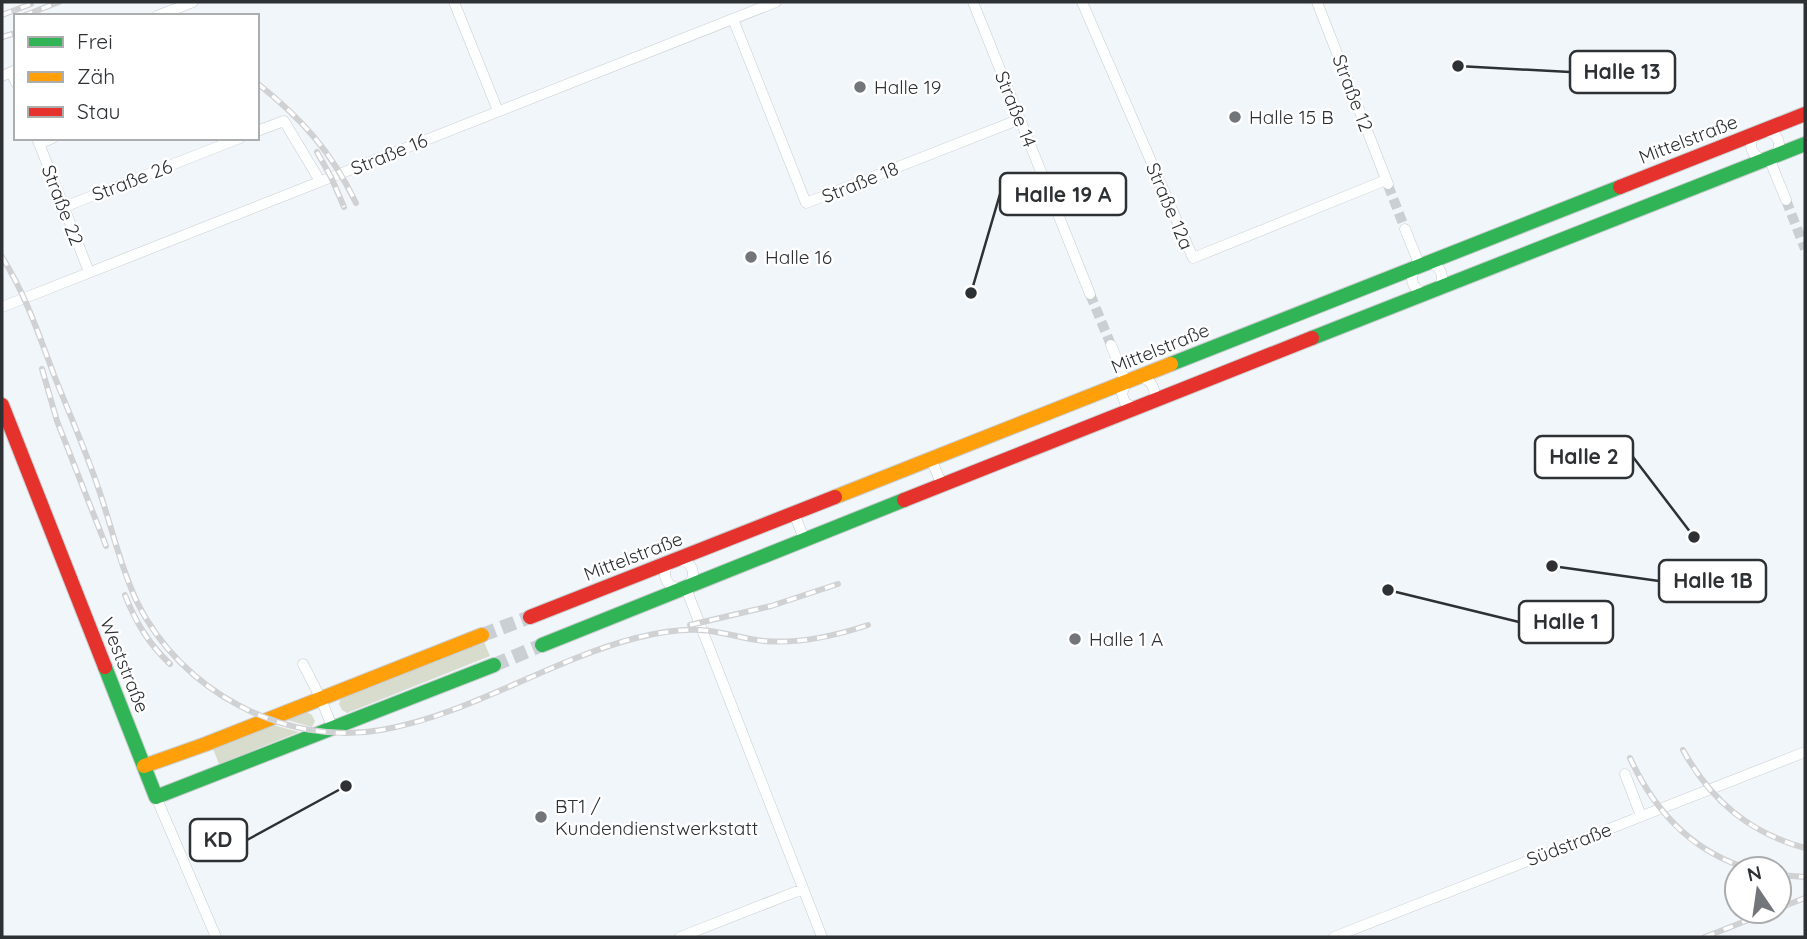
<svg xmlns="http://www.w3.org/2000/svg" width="1807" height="939" viewBox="0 0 1807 939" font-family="Quicksand,sans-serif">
	<rect width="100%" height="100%" fill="#f1f6fb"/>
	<!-- green -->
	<path fill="#d8dccd" d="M484,642L490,656L347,713L342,710L339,704L341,698Z
		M307,712L312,715L315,721L312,727L287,720Z
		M273,725L299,732L219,764L213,749Z"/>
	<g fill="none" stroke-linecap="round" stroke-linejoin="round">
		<!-- street-tunnel -->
		<path stroke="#cacfd3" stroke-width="10" stroke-dasharray="10 5" stroke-linecap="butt" d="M1388,185L1405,229
			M1786,200L1805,249
			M1090,294L1111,345"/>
		<!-- secondary-tunnel -->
		<path stroke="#cacfd3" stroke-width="14" stroke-dasharray="14 7" stroke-linecap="butt" d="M482,635L530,617
			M494,665L542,645"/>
		<defs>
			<path id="street" d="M454,2L498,111
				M973,2L1090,294
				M1082,2L1193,258L1386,180
				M1317,2L1388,184
				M157,16L193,2
				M733,19L806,203L1020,119
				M11,72L16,83
				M2,76L16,70
				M257,131L284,121L320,181
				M1751 145a14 14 0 1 1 28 0a14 14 0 1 1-28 0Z
				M37,138L89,272
				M39,144L53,138
				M1769,158L1786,200
				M64,207L240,138
				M1405,229L1420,266
				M1412 278a15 15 0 1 1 30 0a15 15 0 1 1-30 0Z
				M2,307L776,2
				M1111,345L1126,382L1122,394L1125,403L1137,408
				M1140,376C1150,381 1154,384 1155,396L1151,402
				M931,459L942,485
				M794,513L804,539
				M665 574a14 14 0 1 1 28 0a14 14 0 1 1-28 0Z
				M685,586L822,937
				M303,664L321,699L333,729
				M1625,774L1641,816
				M156,797L216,937
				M680,937L803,889
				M1334,937L1805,752"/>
			<path id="fast" d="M1312,338L1805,144
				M1171,364L1620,187
				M542,645L904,500
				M105,667L156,797L494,665"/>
			<path id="slow" d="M835,497L1171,364
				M144,766L206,744L482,635"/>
			<path id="jam" d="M1620,187L1805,114
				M2,405L105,667
				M904,500L1312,338
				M530,617L835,497"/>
		</defs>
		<!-- street casing -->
		<use href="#street" stroke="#c8cccf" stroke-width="11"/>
		<!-- fast casing -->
		<use href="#fast" stroke="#c8cccf" stroke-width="16"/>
		<!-- slow casing -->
		<use href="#slow" stroke="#c8cccf" stroke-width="16"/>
		<!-- jam casing -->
		<use href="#jam" stroke="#c8cccf" stroke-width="16"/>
		<!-- street -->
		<use href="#street" stroke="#fdfefe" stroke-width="10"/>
		<!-- fast -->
		<use href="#fast" stroke="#30b455" stroke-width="14"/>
		<!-- slow -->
		<use href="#slow" stroke="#ff9f0a" stroke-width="14"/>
		<!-- jam -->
		<use href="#jam" stroke="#e5322d" stroke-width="14"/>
		<defs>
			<path id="rail" d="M2,15L31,4
				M23,16L59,2
				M2,37L16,33
				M257,83C302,119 331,151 356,203
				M317,152L331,177L344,207
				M2,257C25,293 39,335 54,375C69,413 86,451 99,490C112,528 120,566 137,602C180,690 284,747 381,730C469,715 550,660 636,638C656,633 679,629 700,630C722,631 743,639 764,641C800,644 835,636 868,625
				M42,369L57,421L106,546
				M125,595C136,623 149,644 170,664
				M690,625L771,606L838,584
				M1683,750C1711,801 1750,833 1805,848
				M1630,758C1655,812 1692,852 1750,869
				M1779,875L1805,877
				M1779,908L1805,898
				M1705,937L1771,911"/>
		</defs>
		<!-- rail casing -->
		<use href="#rail" stroke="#d0d1d3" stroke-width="6"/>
		<!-- rail -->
		<use href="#rail" stroke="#fff" stroke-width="3.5" stroke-dasharray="10" stroke-linecap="butt"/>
	</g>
	<!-- markers -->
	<g fill="#72767a" stroke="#fff" stroke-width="2.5">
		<circle cx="860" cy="87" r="7"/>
		<circle cx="1235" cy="117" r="7"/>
		<circle cx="751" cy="257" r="7"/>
		<circle cx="1075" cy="639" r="7"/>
		<circle cx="541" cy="817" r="7"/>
	</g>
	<g text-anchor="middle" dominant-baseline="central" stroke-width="5" stroke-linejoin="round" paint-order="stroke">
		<!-- poi labels -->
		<g font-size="19" fill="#2d3134" stroke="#fff" text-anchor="start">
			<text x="874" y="87">Halle 19</text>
			<text x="1249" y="117">Halle 15 B</text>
			<text x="765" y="257">Halle 16</text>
			<text x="1089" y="639">Halle 1 A</text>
			<text x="555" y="806">BT1 /<tspan x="555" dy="22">Kundendienstwerkstatt</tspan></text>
		</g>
		<!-- street labels -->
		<g font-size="19" fill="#2d3134" stroke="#fff">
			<text transform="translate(1353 93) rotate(69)">Straße 12</text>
			<text transform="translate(1016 109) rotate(68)">Straße 14</text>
			<text transform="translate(1688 139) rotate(-21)">Mittelstraße</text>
			<text transform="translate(389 154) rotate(-22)">Straße 16</text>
			<text transform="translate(132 180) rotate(-21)">Straße 26</text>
			<text transform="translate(860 182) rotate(-22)">Straße 18</text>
			<text transform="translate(63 205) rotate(69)">Straße 22</text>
			<text transform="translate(1170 206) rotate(67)">Straße 12a</text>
			<text transform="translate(1160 348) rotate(-22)">Mittelstraße</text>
			<text transform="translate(633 556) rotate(-21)">Mittelstraße</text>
			<text transform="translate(125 665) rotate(68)">Weststraße</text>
			<text transform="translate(1569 844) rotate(-21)">Südstraße</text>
		</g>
	</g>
	<!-- callouts -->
	<path fill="none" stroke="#2d3134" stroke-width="2.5" d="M1458 66L1570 72M971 293L1000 194M1694 537L1633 457M1552 566L1659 581M1388 590L1519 622M346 786L247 840"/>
	<g fill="#2d3134" stroke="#fff" stroke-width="2.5">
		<circle cx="1458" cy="66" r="7"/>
		<circle cx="971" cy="293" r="7"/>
		<circle cx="1694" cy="537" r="7"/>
		<circle cx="1552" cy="566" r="7"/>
		<circle cx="1388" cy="590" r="7"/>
		<circle cx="346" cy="786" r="7"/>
	</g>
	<g fill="#fff" stroke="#2d3134" stroke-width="2.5">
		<rect x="1570" y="51" width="105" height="42" rx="7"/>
		<rect x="1000" y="173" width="126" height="42" rx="7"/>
		<rect x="1535" y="436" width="98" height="42" rx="7"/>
		<rect x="1659" y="560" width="107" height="42" rx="7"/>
		<rect x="1519" y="601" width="94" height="42" rx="7"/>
		<rect x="190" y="819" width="57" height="42" rx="7"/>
	</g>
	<g font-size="21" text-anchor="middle" font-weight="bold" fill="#2d3134">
		<text x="1622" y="79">Halle 13</text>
		<text x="1063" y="202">Halle 19 A</text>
		<text x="1584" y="464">Halle 2</text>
		<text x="1713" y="588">Halle 1B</text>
		<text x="1566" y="629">Halle 1</text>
		<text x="218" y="847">KD</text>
	</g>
	<!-- border -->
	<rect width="1807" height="939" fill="none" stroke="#2d3134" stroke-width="7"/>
	<!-- legend -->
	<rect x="14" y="14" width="245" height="126" fill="#ffffff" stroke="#abadae" stroke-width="2"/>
	<rect x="28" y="37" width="35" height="10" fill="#30b455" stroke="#abadae" stroke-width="2"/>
	<text x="77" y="49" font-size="21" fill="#2d3134">Frei</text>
	<rect x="28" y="72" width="35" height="10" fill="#ff9f0a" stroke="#abadae" stroke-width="2"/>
	<text x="77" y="84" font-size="21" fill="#2d3134">Zäh</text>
	<rect x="28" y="107" width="35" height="10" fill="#e5322d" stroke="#abadae" stroke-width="2"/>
	<text x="77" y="119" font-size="21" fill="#2d3134">Stau</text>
	<!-- north arrow -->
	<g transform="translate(1758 890) rotate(347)"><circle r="33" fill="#ffffff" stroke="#abadae" stroke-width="2"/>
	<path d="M0-5L12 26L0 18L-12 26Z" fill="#72767a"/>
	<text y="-10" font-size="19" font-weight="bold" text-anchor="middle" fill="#2d3134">N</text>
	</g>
</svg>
